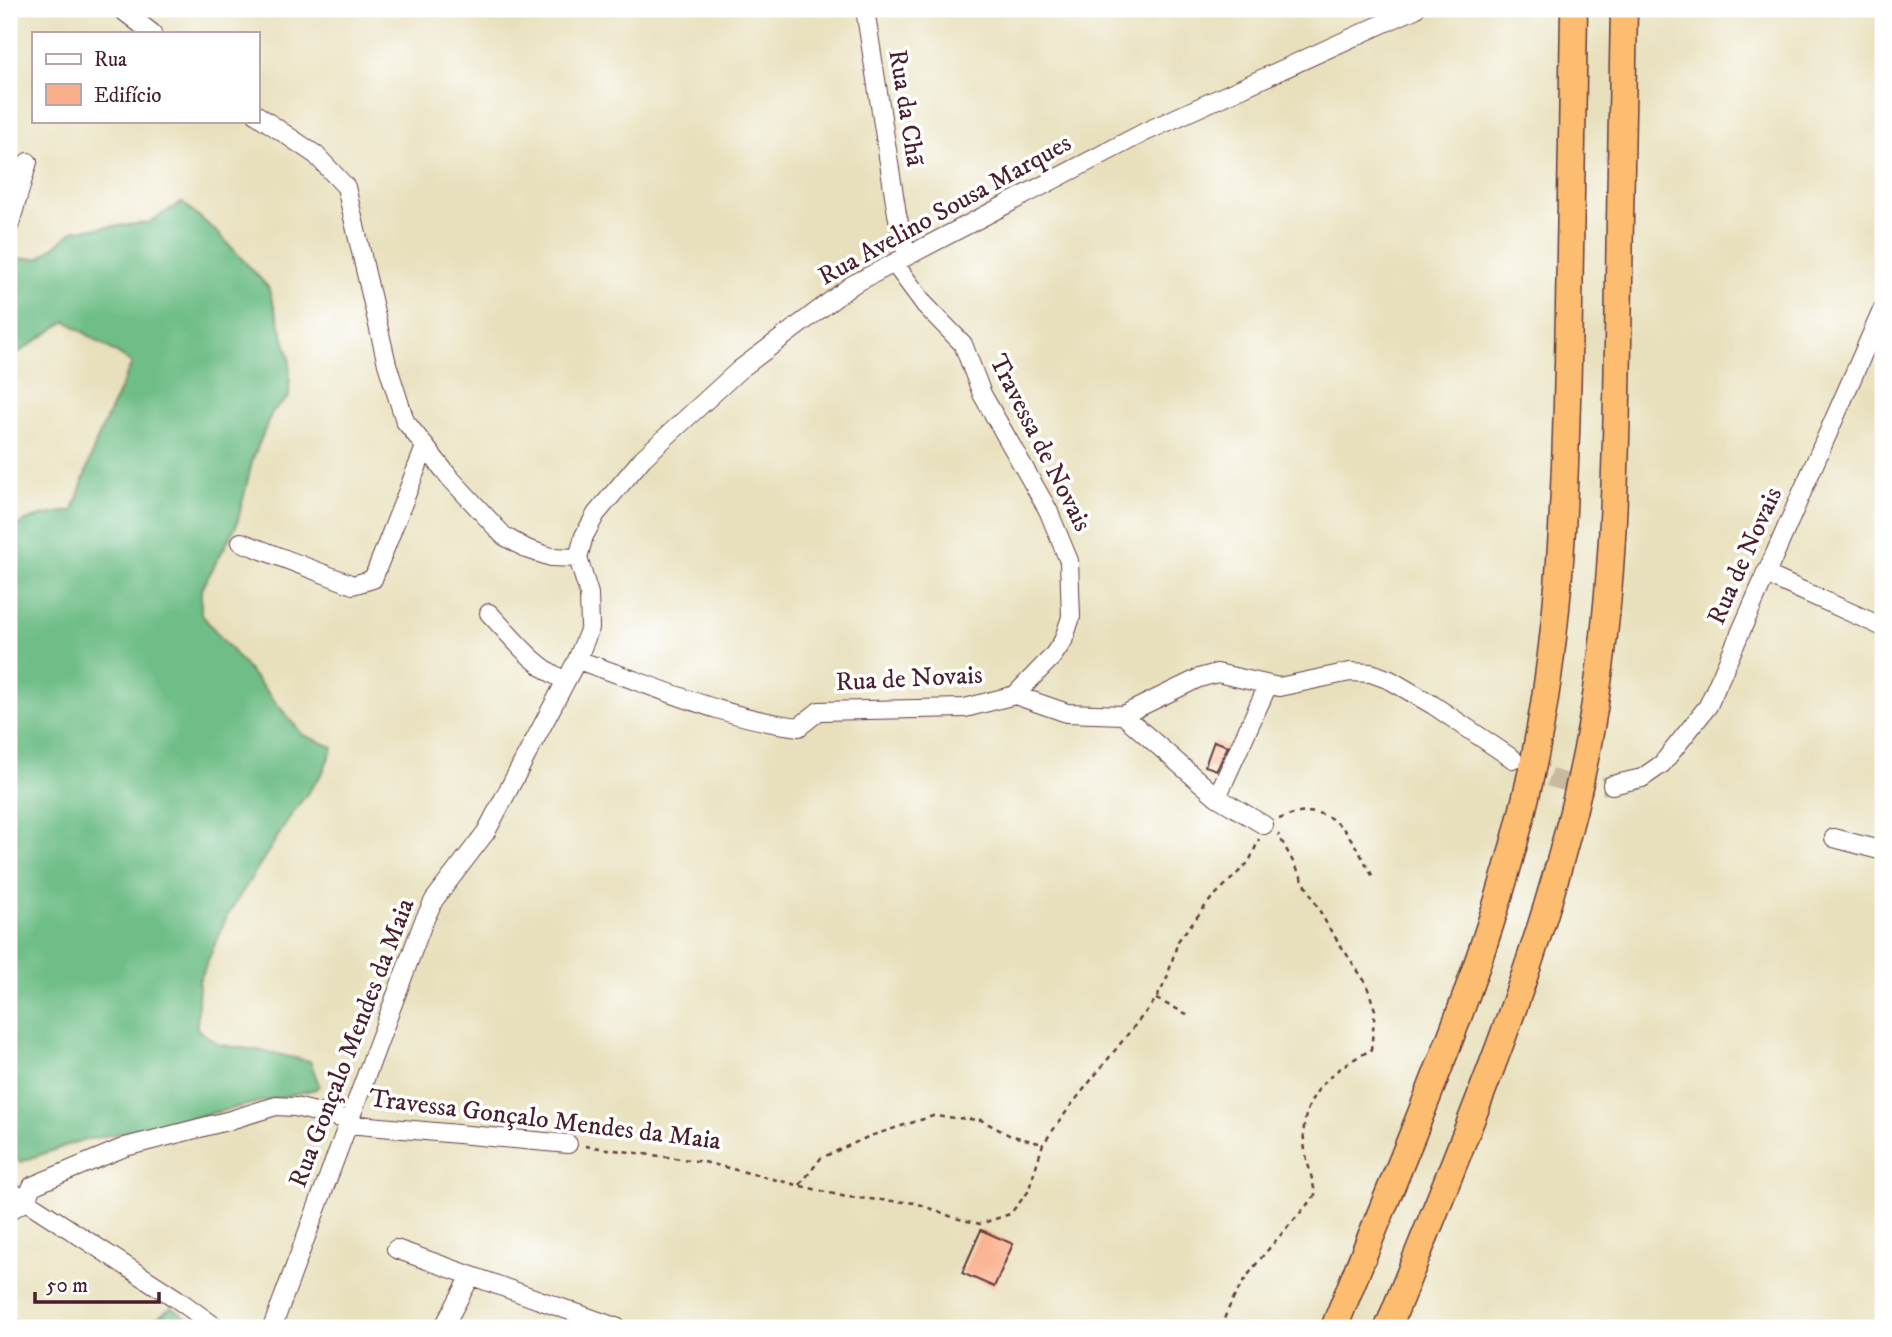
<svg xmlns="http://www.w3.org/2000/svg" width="1892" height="1337" viewBox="0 0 1892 1337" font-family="'IM FELL DW Pica',serif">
	<rect width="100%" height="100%" fill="#fff"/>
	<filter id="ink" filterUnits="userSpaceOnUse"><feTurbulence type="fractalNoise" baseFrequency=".0143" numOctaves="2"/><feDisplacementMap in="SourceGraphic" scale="14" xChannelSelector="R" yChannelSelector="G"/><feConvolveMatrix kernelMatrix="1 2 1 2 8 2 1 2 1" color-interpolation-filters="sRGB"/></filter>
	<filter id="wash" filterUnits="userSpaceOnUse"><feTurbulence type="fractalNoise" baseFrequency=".00686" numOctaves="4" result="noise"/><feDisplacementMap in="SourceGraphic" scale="28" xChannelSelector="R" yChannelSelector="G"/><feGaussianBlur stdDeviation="1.57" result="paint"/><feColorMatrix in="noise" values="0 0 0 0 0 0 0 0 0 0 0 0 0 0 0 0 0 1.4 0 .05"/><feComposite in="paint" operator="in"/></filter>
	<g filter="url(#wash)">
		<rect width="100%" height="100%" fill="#e8e0bc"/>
		<!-- forest -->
		<path fill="#70be87" stroke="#5d6e59" stroke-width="2" d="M182,202L219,234L268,287L290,358L289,397L272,412L253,458L237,524L201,590V614L303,735L333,747L323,772L292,814L227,916L199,981L197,1029L220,1045L257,1050L310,1061L319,1085L316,1089L187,1119L76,1142L20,1162L9,1153V530C27,517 51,513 73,511L96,442L132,363L66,321L9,359V282L17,259L40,258L75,230L148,223Z
			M172,1307L200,1328H143Z"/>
		<g id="blocks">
			<!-- building -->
			<path fill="#fbae8a" d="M1214,741L1228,746L1217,770L1205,766Z
				M981,1230L1013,1244L994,1287L962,1273Z"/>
		</g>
	</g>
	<g filter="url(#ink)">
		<use href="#blocks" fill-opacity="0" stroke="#623c41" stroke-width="2"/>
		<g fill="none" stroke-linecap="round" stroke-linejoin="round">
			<!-- minor-tunnel -->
			<path stroke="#c8b99f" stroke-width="18" stroke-dasharray="18 9" stroke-linecap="butt" d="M1525,766C1553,782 1579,787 1612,785"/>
			<defs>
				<path id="minor" d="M121,9L152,33
					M865,9L897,214L907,256
					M257,115L316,155L346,187L387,364L405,421L450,478L504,536L527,549L551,557L578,558
					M9,227L28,162
					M894,263L925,305L963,344L982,394L1048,510L1069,561L1071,617L1063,641L1052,657L1015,695
					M241,542L353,585L373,579L425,447
					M578,558L584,536L596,514L643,458L739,370L852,285L1145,132L1415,9
					M1765,574L1883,627
					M489,613C513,638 534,667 566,681
					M577,660C651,684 722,718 799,727L819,711L965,708L1015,695L1067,713L1123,715L1199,678L1217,673L1279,687L1350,672L1371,673L1390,680L1433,705L1513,759
					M1123,715L1217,797L1264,825
					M1612,785L1642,778L1662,764L1708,706L1883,308
					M1217,797L1268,685
					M1834,838L1883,851
					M348,1124L568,1144
					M9,1190L177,1299L217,1328
					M9,1211L26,1201L32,1186L125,1147L227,1121L276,1106L295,1107L349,1120
					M396,1249L618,1328
					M272,1328L423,923L434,900L486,832L577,660L590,628L589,594L578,558
					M443,1328L471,1276"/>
				<path id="highway" d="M1334,1328C1409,1139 1497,950 1536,750C1561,622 1565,493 1568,363C1571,245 1572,127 1574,9
					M1388,1328C1463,1139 1547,950 1587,749C1613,615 1616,479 1618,342C1620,231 1621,120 1624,9"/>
			</defs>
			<!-- minor casing -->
			<use href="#minor" stroke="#623c41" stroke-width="20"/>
			<!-- highway casing -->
			<use href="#highway" stroke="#623c41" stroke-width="29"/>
			<!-- path -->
			<path stroke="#623c41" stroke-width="2.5" stroke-dasharray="5 5" stroke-linecap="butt" d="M1279,819C1335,796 1350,836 1373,877
				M1156,999L1191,1016
				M585,1146L704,1162L846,1197L916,1203L955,1218L980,1224L1010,1214L1028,1192L1043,1144L1072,1104L1156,999L1166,981L1178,941L1211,899L1249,862L1259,839
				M800,1185L821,1158L870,1136L933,1116L981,1120L1009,1135L1043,1144
				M1221,1328C1238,1274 1281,1238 1315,1195C1313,1177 1305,1159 1304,1141C1300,1095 1333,1069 1371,1050L1375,1010L1366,983L1329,928L1278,834"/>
			<!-- minor -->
			<use href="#minor" stroke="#fff" stroke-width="18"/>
			<!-- highway -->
			<use href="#highway" stroke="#fcbd6f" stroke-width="26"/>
		</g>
	</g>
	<g text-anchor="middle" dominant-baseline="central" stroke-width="7" stroke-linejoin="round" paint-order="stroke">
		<!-- street labels -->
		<g font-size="26" fill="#4a1f2b" stroke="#fff">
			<text transform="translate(906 108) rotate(81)">Rua da Chã</text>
			<text transform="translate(945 210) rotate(-29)">Rua Avelino Sousa Marques</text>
			<text transform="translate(1040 443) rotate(63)">Travessa de Novais</text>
			<text transform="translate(1745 556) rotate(-66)">Rua de Novais</text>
			<text transform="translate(909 679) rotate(-3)">Rua de Novais</text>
			<text transform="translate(352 1043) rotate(-69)">Rua Gonçalo Mendes da Maia</text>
			<text transform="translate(545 1120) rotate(7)">Travessa Gonçalo Mendes da Maia</text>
		</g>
	</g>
	<!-- margin -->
	<rect width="1892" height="1337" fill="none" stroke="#fff" stroke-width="35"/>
	<!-- legend -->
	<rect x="32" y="32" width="228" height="91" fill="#ffffff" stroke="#b7a5aa" stroke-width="2"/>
	<rect x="46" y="54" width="35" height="10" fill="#ffffff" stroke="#b7a5aa" stroke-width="2"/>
	<text x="94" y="66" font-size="21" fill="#4a1f2b">Rua</text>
	<rect x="46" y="84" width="35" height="21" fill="#fbae8a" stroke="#b7a5aa" stroke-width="2"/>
	<text x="94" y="102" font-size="21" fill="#4a1f2b">Edifício</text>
	<!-- scale -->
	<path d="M35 1292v10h124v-10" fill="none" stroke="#4a1f2b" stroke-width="3.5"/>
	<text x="46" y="1292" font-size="21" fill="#4a1f2b" stroke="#ffffff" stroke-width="5" paint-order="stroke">50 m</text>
</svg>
